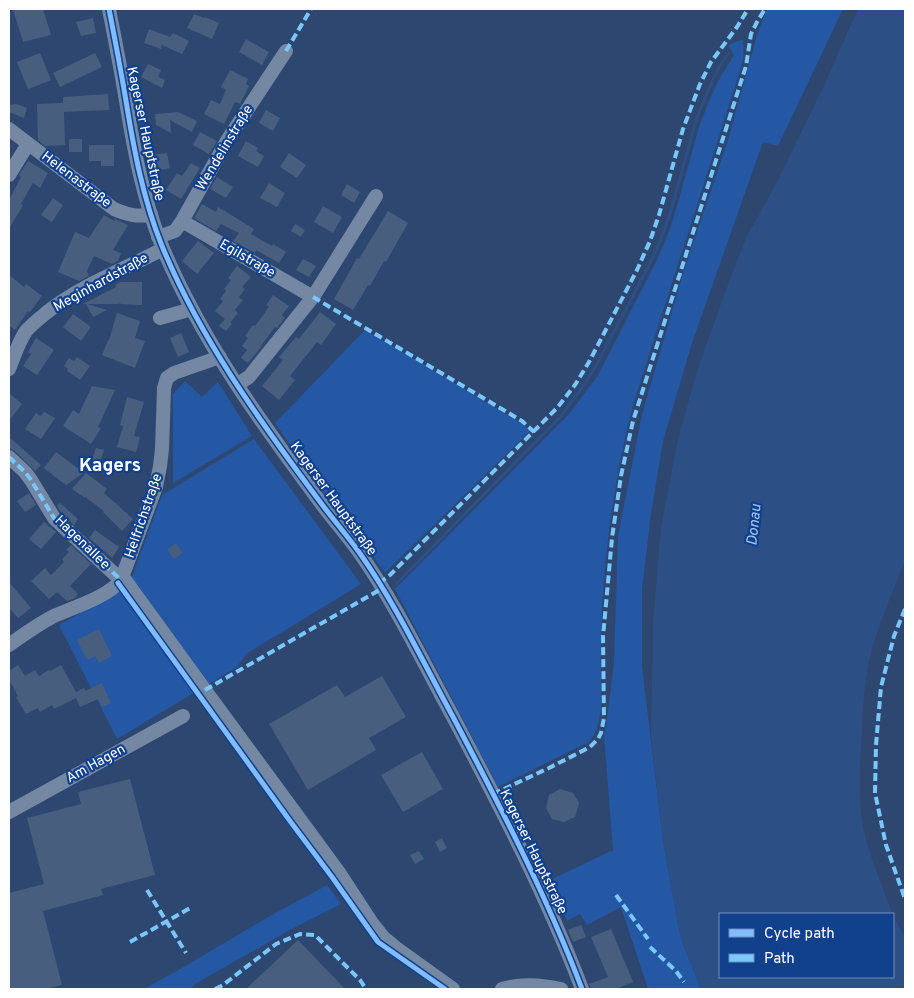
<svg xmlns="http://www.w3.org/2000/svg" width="914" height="998" viewBox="0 0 914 998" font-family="Overpass,sans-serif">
	<rect width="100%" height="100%" fill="#2d4770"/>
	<!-- green -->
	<path fill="#2457a4" d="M767,9H843L778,146L763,142L692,343L663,441L651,514L642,589V666L663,841L678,924L682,941L701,989H648L621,907L587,925L580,914L567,921L550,880L613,850L604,735L607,720L614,662L618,536L642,414L684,270L728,140L757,35Z
		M742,40C745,49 743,58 741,68L634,402C616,470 606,539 602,610C600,643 601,676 601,709C599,723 597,732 589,742L498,787L395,589L569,414L598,375L656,262L668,234L676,210L699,127L709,101L718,81L734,55L728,46L735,42Z
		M365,330L521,423L530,431L385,573L362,541L321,490L275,423Z
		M185,381L202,397L218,382L252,436L173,483V394Z
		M254,439L361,584L246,654L237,667L117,739L59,625L125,588L132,577L162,495Z
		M327,885L341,904L288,931L195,984L191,989H144L180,969L270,916Z"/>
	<!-- water -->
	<path fill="#2c4f86" d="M858,9H905V560C894,591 879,621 871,653C865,677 863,704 862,729C860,759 858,790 862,820C867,852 882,883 892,914H720V977H893V916L905,937V989H701L682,941L678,924L663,841L651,737L653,625L658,560L661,528L677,444L696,374L724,295L746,238L777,182L821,92Z"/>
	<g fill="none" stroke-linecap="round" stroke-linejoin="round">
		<!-- stream -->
		<path stroke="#2c4f86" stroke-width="3" d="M397,583L561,416L584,385L596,366L649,265L660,241L670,214L696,120L714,77L719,67L728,54"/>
	</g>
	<!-- building -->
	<path fill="#485e7f" d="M13,9H43L51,35L23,42Z
		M194,14L204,18L205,17L219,23L212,39L187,28Z
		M93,18L96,33L81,36L76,22Z
		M149,29L170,37L173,33L189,41L182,54L162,45L161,49L144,43Z
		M246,39L269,52L262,65L239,52Z
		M40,53L51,80L36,86V84V86L28,89L17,62Z
		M95,53L102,67L60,87L53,73Z
		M148,64L161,70L158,77L165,80L162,88L141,77Z
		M230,70L248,79L246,84L249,86L240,104L235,102L224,124L204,114L211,100L220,104L226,90L221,87Z
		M108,94L109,110L64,112L65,145L45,146L38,140L37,104L63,103V97Z
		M17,104L27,108L24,118L9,112V105Z
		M266,110L280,118L273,131L259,123Z
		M178,112L197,121L192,132L170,120L171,133L156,125L155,114Z
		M200,132L217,141L209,154L193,145Z
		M69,139H82V152H69Z
		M246,141L258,148L256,151L264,156L258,167L238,156Z
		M89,145H114V166H101V161H89Z
		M167,153L170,168L155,171L152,155Z
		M289,153L306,165L297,178L280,167Z
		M28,161L48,173L40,188L33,183L21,204L23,205L9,229V200L21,177L19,175Z
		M191,163L200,168L181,199L166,190L177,173L182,176Z
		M217,177L233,187L226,198L210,189Z
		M269,183L285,193L277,207L260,198Z
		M347,184L360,192L354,203L341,195Z
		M53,198L63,205L52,222L41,215Z
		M202,204L216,212L218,207L254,229L251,234L272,246L273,244L286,252L279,263L256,250L255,253L233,241L239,233L221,224L216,231L194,218Z
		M323,206L342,217L333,233L314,222Z
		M388,211L408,223L386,262L384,261L370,286L368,285L353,310L334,299L357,258L359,259Z
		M104,215L114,221L115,219L128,225L113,250L121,253L118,261L112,264L94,256L87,271L89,276L79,281L58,272L75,232L89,238Z
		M295,224L305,230L301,237L291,231Z
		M198,241L214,253L197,274L182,261Z
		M303,259L316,266L309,277L296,270Z
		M237,266L251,277L242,287L245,289L239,297L243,300L235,310L238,313L230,323L229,321L232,324L226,331L219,326L225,319L215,311L223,301L220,299L226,291L224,289L231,280L228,278Z
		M9,275L24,287L26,284L42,296L30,312L28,311L15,330L9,325Z
		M120,282H142V305L120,304L121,303L118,304H87L107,310L93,317L86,304H83L116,287L115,285Z
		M273,295L289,306L282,315L285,318L277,328L275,327L261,346H262L248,363L241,358L247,350L242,346L248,338L245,336L253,325L255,326L269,307L266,305Z
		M320,312L336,324L321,345L317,342L290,376L295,380L279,400L262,386L283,360L279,357L296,337L299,339Z
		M117,313L140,321L135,338L145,341L135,368L102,355L108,340H109Z
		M73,314L91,327L81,341L63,327Z
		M181,333L189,352L178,357L170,338Z
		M36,338L54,350L37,375L23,366L31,354L28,352Z
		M77,357L90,366L80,380L67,371L68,369L64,366L69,358L74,361Z
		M92,386L115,390L98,427L101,428L91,444L63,426L73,410L79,414Z
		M9,393L22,404L9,421Z
		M127,397L144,402L134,436L140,437L136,452L117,447L123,426L120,425Z
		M44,412L55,418L41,439L25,429L36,413L41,416Z
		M9,437L41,465L35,471L15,451L9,448Z
		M96,448L104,450L100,462L92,460Z
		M56,452L76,467L85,472L66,485L44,468Z
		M86,473L107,489L104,493L133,519L122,531L103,512L104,511L85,497V498L72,489Z
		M29,493L36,505L25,512L17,501Z
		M60,503L78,519L74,525L61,512L57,506Z
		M44,522L56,532L41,549L29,539Z
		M95,530L119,547L112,558L89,538Z
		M176,543L183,553L174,559L167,550Z
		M71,545L91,564L70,586L78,594L75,598L67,601L57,592L49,599L31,581L45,568L51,575L64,562L62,559L69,552L66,550Z
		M9,582L31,608L18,618L9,608Z
		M99,629L112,656L99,663L95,656L87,660L77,640Z
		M18,665L25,676L35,670L39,676L49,670L50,671L61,665L76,692L84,688L85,691L102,683L111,703L102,707L98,699L80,707L76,698L54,709L52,705L40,712L38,708L26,714L16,697L18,696L9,680V671Z
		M382,676L406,717L369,738L376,750L308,790L269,724L337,685L345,697Z
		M422,752L443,789L403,812L381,775Z
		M130,779L155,875L101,889L103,895L43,911L62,985L45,989H9V893L44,884L27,818L81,804L78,792Z
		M560,789L573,793L579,803L575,817L564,822L552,819L546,808L549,795Z
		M442,838L447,848L440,852L435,842Z
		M419,851L424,859L415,864L410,855Z
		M581,925L586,937L573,942L568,930Z
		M611,929L633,982L616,989H591L589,984L608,977L591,937Z
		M298,940L345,989H246Z"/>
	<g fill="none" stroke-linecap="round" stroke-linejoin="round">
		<!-- minor -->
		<path stroke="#7488a4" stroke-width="14" d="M109,9C115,40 121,70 126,101C134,150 143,199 162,246C200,338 259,420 318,499C331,517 346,534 359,552C395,603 422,660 452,715C499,804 546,894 582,989
			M9,129L114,209C126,214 138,218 151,214
			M9,175L28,144
			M182,221L313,297
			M158,237L175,231L182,221L228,139L286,51
			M160,318L192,309
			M9,369C14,357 18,343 26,331C32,324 39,319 46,313C79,286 125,269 163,249
			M238,384L249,377L313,297L376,196
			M9,457L25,472L31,480L54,518L121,580
			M123,577L205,690L340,874L372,923L384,938L396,948L453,989
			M9,645C23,635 37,625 52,617C73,607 107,598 121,580L156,487L160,466L162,449L164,388L167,378L174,373L220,357
			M9,812L183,716
			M502,989C522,983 541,985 561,989"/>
		<!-- quiet -->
		<path stroke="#7ac7fe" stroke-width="4" stroke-dasharray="8 4" stroke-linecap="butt" d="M286,51L311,9
			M313,297L522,421L534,432
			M9,457L25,472L31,480L54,518L121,580
			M379,583L390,575L557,408L575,385L589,362L637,270L650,241L659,215L683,129L700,84L711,62L737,27L748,9
			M905,609L894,636L881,687L876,745L875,793L886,845L905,899
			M205,690L383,588
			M493,794L549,768L590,747L598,739L601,733L604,718L603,637L612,538L621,476L633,421L746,66L751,34L757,22L765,9
			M147,890L186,953
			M616,895L648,939
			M130,942L192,907
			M650,947L676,971L684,982
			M215,989L223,985L276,944L300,934L315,935L360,980L366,989"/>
		<defs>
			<path id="cycleway" d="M109,9C115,40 121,70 126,101C134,150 143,199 162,246C200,338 259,420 318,499C331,517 346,534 359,552C395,603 422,660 452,715C499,804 546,894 582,989
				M118,583L290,821L332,877L378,942L445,989"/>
		</defs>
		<!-- cycleway casing -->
		<use href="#cycleway" stroke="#11418c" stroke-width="8"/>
		<!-- cycleway -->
		<use href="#cycleway" stroke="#80bcff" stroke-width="5"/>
	</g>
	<g text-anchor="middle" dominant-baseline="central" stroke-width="4.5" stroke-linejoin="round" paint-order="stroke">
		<!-- street labels -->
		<g font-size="14" fill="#fff" stroke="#11418c">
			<text transform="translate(145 134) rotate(78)">Kagerser Hauptstraße</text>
			<text transform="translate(225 148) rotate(-59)">Wendelinstraße</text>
			<text transform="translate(76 180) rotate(37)">Helenastraße</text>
			<text transform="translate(247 259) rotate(30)">Egilstraße</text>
			<text transform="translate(101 283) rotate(-29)">Meginhardstraße</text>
			<text transform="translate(333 499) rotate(54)">Kagerser Hauptstraße</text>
			<text transform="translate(144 516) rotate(-71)">Helfrichstraße</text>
			<text transform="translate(82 543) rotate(44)">Hagenallee</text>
			<text transform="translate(96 764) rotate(-29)">Am Hagen</text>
			<text transform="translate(533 852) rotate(64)">Kagerser Hauptstraße</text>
		</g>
		<!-- water labels -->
		<g font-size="15" font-style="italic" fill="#a5c7f9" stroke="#11418c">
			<text transform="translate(755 525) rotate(-84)">Donau</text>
		</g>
		<!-- district labels -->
		<g font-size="19" font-weight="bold" fill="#fff" stroke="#11418c">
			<text x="110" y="466">Kagers</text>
		</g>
	</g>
	<!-- border -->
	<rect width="914" height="998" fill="none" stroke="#ffffff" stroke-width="20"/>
	<!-- legend -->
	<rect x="719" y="913" width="175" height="65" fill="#11418c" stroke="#708dba"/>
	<rect x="729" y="929" width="25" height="8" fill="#80bcff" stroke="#708dba"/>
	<text x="764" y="938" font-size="15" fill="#ffffff">Cycle path</text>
	<rect x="729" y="954" width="25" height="8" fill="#7ac7fe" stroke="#708dba"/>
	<text x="764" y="963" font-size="15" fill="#ffffff">Path</text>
</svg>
